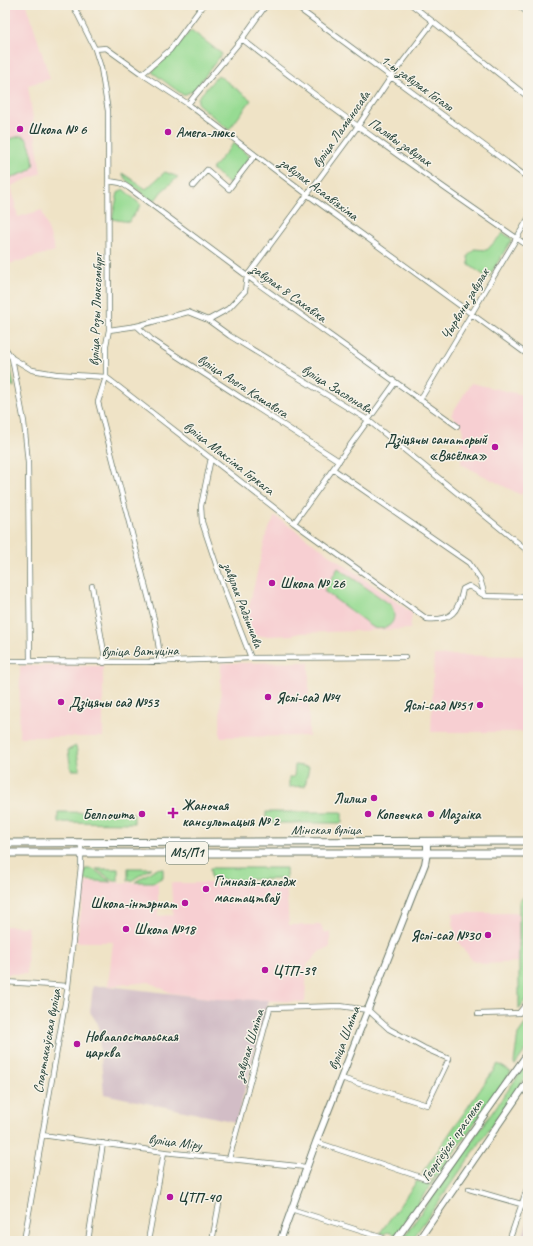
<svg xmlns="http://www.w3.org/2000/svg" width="533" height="1246" viewBox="0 0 533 1246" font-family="Caveat,sans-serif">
	<rect width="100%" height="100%" fill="#f7f3e8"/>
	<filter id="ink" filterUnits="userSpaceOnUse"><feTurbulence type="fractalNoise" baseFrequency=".025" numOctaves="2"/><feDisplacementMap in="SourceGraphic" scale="8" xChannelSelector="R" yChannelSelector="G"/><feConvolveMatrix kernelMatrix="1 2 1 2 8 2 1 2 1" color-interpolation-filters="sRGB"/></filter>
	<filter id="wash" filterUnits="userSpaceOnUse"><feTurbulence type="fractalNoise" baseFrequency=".012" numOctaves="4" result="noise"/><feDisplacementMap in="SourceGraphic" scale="16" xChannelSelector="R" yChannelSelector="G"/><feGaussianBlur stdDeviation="0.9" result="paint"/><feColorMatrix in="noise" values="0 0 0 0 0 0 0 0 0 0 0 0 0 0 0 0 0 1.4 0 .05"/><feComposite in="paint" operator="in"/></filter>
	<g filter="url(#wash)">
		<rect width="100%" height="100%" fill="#efe3c6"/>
		<!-- built -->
		<path fill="#f7cfd2" d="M5,5H27L50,79L28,85L41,173L11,186L18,217L42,210L55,251L5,265Z
			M471,383L528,396V483L521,495L461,464L463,427L451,415Z
			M275,516L412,613L410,629L301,633L292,635L249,637L248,611L266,535Z
			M434,655L525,656L526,732H431Z
			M309,662V736L220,737L221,663Z
			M20,666H103V737H19Z
			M86,882L158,883V916L173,915L171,883H286L289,925H321L324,932H330V948L320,951L307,965L305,1002L217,999L171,993L149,982L108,986L113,942H76Z
			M452,913H519V962L485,964L472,960L455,938Z
			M5,926L28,927L27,974H5Z"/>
		<!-- industrial -->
		<path fill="#d2bdc6" d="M93,986H108L217,999L269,1000L236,1122L104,1094L98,1024L90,1012Z
			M528,1221V1241H521Z"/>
		<!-- green -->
		<path fill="#97db93" stroke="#5b8c64" d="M191,30L222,54L193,91L183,95L152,72L173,51Z
			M218,75L251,100L229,130L198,104V98Z
			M21,136L26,138C30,145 35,159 33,167L29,171L5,180V140Z
			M234,143L250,157L229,184L212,169Z
			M165,172L178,177L161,192L156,199L152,201L126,180L122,173L146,189Z
			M123,189L141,205L129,222L112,219L118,193Z
			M503,233L512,239L488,278L469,265L468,256L474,249L487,250Z
			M5,356L10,364L14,387L5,381Z
			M338,568L391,605C399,620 390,631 374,628L324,591Z
			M76,746L80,770H71L68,750Z
			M295,765L309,767L305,786L289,787V778L294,777Z
			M58,812L134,813V823L58,822Z
			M266,812H342V823H266Z
			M128,868H151L131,881L128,880Z
			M163,868V877L154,882H135L155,869Z
			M210,868H286V879L213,880L211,878Z
			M85,869H93L111,882L84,880Z
			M96,869H118V881H114Z
			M528,892V996L519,1009V902Z
			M528,1020V1047L515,1065L514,1063L518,1034Z
			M528,1062V1074L411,1241H401Z
			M498,1064L511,1072L391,1241H389L394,1234L387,1232L385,1234L380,1233L417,1181L429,1185L435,1176L428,1173L426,1175L422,1173Z"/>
	</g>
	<g filter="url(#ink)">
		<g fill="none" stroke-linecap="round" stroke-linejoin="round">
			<defs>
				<path id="street" d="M73,5L95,49L101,68L108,111L109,330L106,345V377L98,402L155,623L161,662
					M294,5L528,178
					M412,5L528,97
					M518,5L528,13
					M75,9L83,5
					M242,39C335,112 431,179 528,246
					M95,49L106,48L142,74L188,104L308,195L528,355
					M142,74L170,50L203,5
					M188,104L242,39L266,5
					M109,181L121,183L129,188L247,276L457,426
					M193,186L207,170L229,189L255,155
					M208,320L228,309L245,291L247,276L358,126L391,77L433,22
					M137,326L151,339L172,353L339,461
					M109,330L137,326L188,312L208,320L230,336L368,420L528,551
					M5,348L12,358L32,370L56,374L106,377L294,523L427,619C452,621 458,612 463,589L469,586L485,596L528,597
					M12,358L24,422L28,463L30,661
					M420,400L528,219
					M211,458L201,506L202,522L225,591L251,658
					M333,469L469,563L480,579L485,596
					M294,523L395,383
					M92,586L104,652V663
					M5,661L146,662L251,658L405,657
					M5,982L68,986
					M478,1014L519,1013L528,1002
					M42,1135L164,1152L306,1167
					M316,1142L426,1179
					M229,1159L270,1008L340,1006L368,1010L389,1029L424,1048L449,1059L427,1105L341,1078
					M469,1189L528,1206
					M291,1209L383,1238
					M24,1241L68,986L81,866V843
					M88,1241L103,1143
					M148,1241L164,1152
					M212,1241L219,1204
					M509,1241L528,1186"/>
				<path id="secondary" d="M280,1241L316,1142L425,864L427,853V842
					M395,1241L528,1053
					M418,1241L528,1081"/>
				<path id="primary" d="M5,843L528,841
					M5,853H528"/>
			</defs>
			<!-- street casing -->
			<use href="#street" stroke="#687767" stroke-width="6"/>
			<!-- secondary casing -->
			<use href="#secondary" stroke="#687767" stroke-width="8"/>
			<!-- primary casing -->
			<use href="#primary" stroke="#687767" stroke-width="9"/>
			<!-- street -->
			<use href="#street" stroke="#fff" stroke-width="4.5"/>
			<!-- secondary -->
			<use href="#secondary" stroke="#fff" stroke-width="6"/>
			<!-- primary -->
			<use href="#primary" stroke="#fff" stroke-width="7"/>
		</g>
	</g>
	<!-- markers -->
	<g fill="#b5179e" stroke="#f7f3e8" stroke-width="1.5">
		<circle cx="20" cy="129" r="4"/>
		<circle cx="168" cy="132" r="4"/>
		<circle cx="495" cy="447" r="4"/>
		<circle cx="272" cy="583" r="4"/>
		<circle cx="268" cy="697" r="4"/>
		<circle cx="61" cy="702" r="4"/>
		<circle cx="480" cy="705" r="4"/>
		<circle cx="374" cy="798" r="4"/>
		<path d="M171 807h4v4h4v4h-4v4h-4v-4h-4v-4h4z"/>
		<circle cx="142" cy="814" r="4"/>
		<circle cx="368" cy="814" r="4"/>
		<circle cx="431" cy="814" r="4"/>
		<circle cx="206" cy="889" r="4"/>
		<circle cx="185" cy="903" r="4"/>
		<circle cx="126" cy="929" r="4"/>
		<circle cx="488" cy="935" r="4"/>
		<circle cx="265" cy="970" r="4"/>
		<circle cx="77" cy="1044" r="4"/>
		<circle cx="170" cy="1197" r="4"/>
	</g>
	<g text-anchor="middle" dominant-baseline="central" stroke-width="3" stroke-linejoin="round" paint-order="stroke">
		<!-- shield labels -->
		<rect fill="#f7f3e8" stroke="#60746a" stroke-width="1" x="166" y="842" width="42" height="22" rx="3"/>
		<g font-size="13" font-weight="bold" fill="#1f3d34">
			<text x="187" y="853">М5/П1</text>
		</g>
		<!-- street labels -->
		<g font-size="14" fill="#1f3d34" stroke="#f7f3e8">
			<text transform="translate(417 83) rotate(36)">1-ы завулак Гогаля</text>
			<text transform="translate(341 129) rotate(-55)">вуліца Ламаносава</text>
			<text transform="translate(400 142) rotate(35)">Палявы завулак</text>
			<text transform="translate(319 189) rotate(37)">завулак Асаавіяхіма</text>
			<text transform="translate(289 293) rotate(36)">завулак 8 Сакавіка</text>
			<text transform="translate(465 304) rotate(-59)">Чырвоны завулак</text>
			<text transform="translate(96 310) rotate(-88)">вуліца Розы Люксембург</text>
			<text transform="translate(243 386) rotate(33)">вуліца Алега Кашавога</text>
			<text transform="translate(337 389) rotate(32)">вуліца Заслонава</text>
			<text transform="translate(229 458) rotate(38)">вуліца Максіма Горкага</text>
			<text transform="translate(243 605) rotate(69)">завулак Радзішчава</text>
			<text transform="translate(140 651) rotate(-1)">вуліца Ватуціна</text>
			<text x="326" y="829">Мінская вуліца</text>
			<text transform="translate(344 1038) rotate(-69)">вуліца Шміта</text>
			<text transform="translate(47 1041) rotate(-80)">Спартакаўская вуліца</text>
			<text transform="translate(249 1045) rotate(-73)">завулак Шміта</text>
			<text transform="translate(452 1140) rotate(-55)">Георгіеўскі праспект</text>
			<text transform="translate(175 1142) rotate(7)">вуліца Міру</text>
		</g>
		<!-- poi labels -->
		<g font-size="14" font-weight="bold" fill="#1f3d34" stroke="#f7f3e8" text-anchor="start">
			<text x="28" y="129">Школа № 6</text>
			<text x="176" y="132">Амега-люкс</text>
			<text x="487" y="439" text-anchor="end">Дзіцячы санаторый<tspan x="487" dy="16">«Вясёлка»</tspan></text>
			<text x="280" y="583">Школа № 26</text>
			<text x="276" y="697">Яслі-сад №4</text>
			<text x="69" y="702">Дзіцячы сад №53</text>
			<text x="472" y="705" text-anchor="end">Яслі-сад №51</text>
			<text x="366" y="798" text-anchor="end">Лилия</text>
			<text x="182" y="805">Жаночая<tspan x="182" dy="16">кансультацыя № 2</tspan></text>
			<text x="134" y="814" text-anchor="end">Белпошта</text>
			<text x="376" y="814">Копеечка</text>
			<text x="439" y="814">Мазаіка</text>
			<text x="214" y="881">Гімназія-каледж<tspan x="214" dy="16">мастацтваў</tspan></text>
			<text x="177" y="903" text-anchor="end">Школа-інтэрнат</text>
			<text x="134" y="929">Школа №18</text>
			<text x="480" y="935" text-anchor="end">Яслі-сад №30</text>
			<text x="273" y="970">ЦТП-39</text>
			<text x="85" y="1036">Новаапостальская<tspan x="85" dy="16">царква</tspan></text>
			<text x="178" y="1197">ЦТП-40</text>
		</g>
	</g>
	<!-- margin -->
	<rect width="533" height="1246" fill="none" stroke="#f7f3e8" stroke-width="20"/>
</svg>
